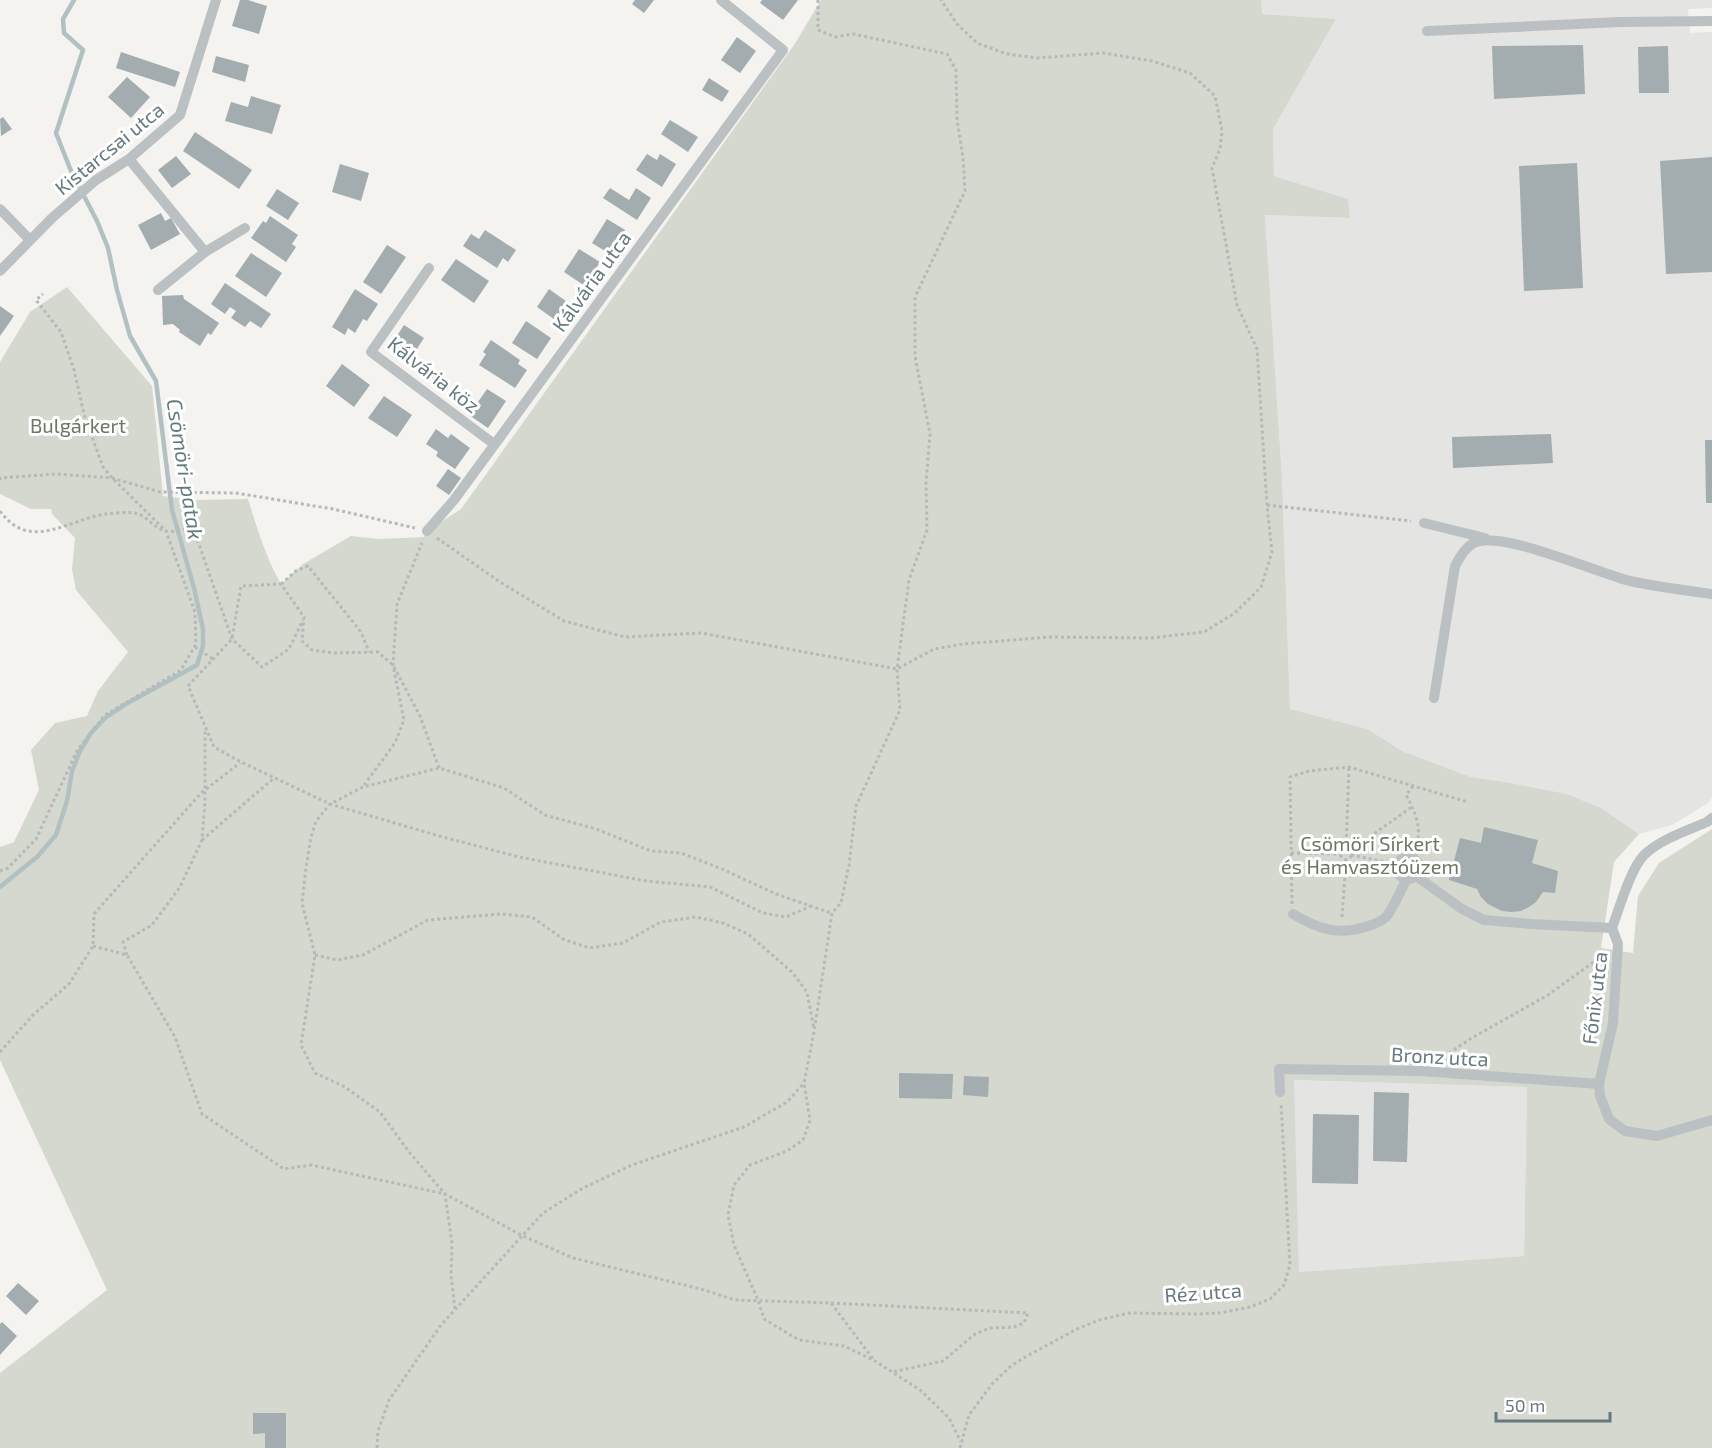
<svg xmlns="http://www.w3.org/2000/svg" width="1712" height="1448" viewBox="0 0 1712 1448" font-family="'Exo 2',sans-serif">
	<rect width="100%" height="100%" fill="#f4f3f0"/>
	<!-- built -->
	<path fill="#e4e4e3" d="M1261,0H1712V8L1688,9L1690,33L1712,32V798L1708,803L1672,825L1639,834L1601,808L1567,794L1511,783L1471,777L1402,751L1366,729L1290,709L1282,478L1265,215L1350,218L1348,199L1274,176L1273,129L1336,19L1261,14Z
		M1293,1080L1527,1087L1524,1256L1299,1272Z"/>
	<!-- green -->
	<path fill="#d4d8cf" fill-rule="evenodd" d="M821,0H1261L1262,14L1336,19L1273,129L1274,176L1348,199L1350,218L1265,215L1282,478L1290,709L1367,729L1402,751L1471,777L1511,783L1567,794L1601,808L1639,834L1614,862L1601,948L1633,953L1638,896L1659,863L1712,829V1448H0V1373L107,1290L0,1060V847L14,842L39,790L31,750L55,723L87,716L98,691L128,652L76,590L72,569L75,538L52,514L51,509H31L0,494V362L30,312L67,287L152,386L163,496L195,500L248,499C257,528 266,558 281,584L303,564L351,536L379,539L424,537L427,531L461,509L794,45ZM1294,1080L1527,1087L1524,1256L1299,1272Z"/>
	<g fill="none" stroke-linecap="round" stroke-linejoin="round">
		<!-- stream -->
		<path stroke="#b1c1c2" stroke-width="4.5" d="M0,887L37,857L56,835L67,801L72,771L80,751L91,733L105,718L126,704L197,665L203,646V629L194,588L172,510L156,381L130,336L117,290L108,248L97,221L71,171L56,133L83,50L64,33L63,19L74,0"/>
	</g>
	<!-- building -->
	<path fill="#a3acae" d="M240,0H248L267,6L259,34L232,26Z
		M635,0H654L644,13L632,4Z
		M762,0H798L783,20L760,3Z
		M737,37L756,51L740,73L721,60Z
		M1583,45L1585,94L1494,99L1492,46Z
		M1668,46L1669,93H1639L1638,47Z
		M121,52L180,72L175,87L116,68Z
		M216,56L249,65L245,82L212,72Z
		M127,77L150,97L131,118L108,97Z
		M709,78L729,91L722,102L702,90Z
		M251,96L281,105L272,134L225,121L231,102L248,107Z
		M3,117L12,129L1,136L0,119Z
		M670,120L698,137L688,152L661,134Z
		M195,132L252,170L239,189L183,151Z
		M647,154L657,160L660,154L676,164L662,187L636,170Z
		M176,156L191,174L172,188L158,170Z
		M1712,157V272L1666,274L1660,161Z
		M1577,163L1583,288L1524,291L1519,166Z
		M340,164L369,173L361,201L332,192Z
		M610,188L629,200L636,188L651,198L637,220L603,198Z
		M277,189L299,203L288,220L266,206Z
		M161,213L165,221L171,218L180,234L151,250L138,225Z
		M270,216L298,235L292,244L296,247L286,262L251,238L263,221L266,223Z
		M607,219L625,230L610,254L592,243Z
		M485,230L516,250L508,262L503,258L497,268L463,246L471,234L479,239Z
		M387,245L406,257L381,294L363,282Z
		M579,249L600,262L585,286L564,272Z
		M251,253L282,273L266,297L235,276Z
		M456,259L489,281L474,303L441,280Z
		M225,283L271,314L261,328L250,321L245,327L231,318L236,311L230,307L225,314L211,304Z
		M355,289L378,304L367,321L363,319L355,333L348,328L345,335L332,327Z
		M549,289L570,304L558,322L537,307Z
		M183,295L184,299L219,323L211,335L208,333L200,346L179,332L180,330L173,324L163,325L162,296Z
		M0,306L14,316L0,336Z
		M526,321L551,338L537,359L512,343Z
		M404,325L424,338L409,361L389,348Z
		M491,340L520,360L518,364L527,370L515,388L479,365L486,354L483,352Z
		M342,364L370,385L354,407L326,386Z
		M487,389L506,401L488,428L469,415Z
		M384,396L412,415L397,437L368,418Z
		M436,429L448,438L451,434L470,448L455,469L436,456L438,452L426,444Z
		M1551,434L1553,463L1453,468L1452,437Z
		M1705,440H1712V503H1706Z
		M448,469L461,478L449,495L436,486Z
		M1484,827L1538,840L1532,863L1558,871L1555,893L1543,892L1536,902L1529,907L1521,911L1511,912L1502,911L1488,904L1481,897L1477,889L1449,880L1460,838L1481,843Z
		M899,1073L953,1074L952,1099L899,1098Z
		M964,1076L989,1077L988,1097L963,1095Z
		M1374,1092L1409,1093L1407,1162L1373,1161Z
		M1313,1114L1359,1115L1358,1184L1312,1183Z
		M18,1283L39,1301L26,1315L6,1296Z
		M2,1322L17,1336L0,1355V1324Z
		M253,1413H286V1448H265V1433L253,1434Z"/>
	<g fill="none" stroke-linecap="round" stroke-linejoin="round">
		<!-- path -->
		<path stroke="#b5b9ba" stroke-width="3" stroke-dasharray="3 3" stroke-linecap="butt" d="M818,0V30L835,37L853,34L947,54L956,70L957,119L963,158L965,191L915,297V356L930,434L926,483L927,530L909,580L897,669L900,710L856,806L849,865L841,903L832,913L814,1032L804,1083L810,1120L803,1140L787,1151L750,1165L734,1185L728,1215L734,1245L758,1300L764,1319L799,1340L844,1346L875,1361L920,1390L949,1418L961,1442
			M0,480V478L57,474L112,478L160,492L236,493L333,509L415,528
			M1267,505L1411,521
			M0,511C30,553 68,519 106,514C114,513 125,512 134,513C146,514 154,529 166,531C173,533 186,528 193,527L232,639L262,667L289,649L303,620
			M437,538L500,582L564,621L625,637L701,633L897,669L934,649L963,644L1050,637L1150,638L1204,632L1235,613L1261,587L1272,552L1267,505L1257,349L1237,305L1212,168L1220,149L1222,131L1215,96L1190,73L1152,61L1103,53L1037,58L1007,54L977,43L957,24L941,0
			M281,584L296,571L308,566L361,632L369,652
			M195,647L213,659
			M439,768L420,716L393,665L378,652L333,653L312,650L302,641L304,617L281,584L241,586L232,639L188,686L214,747L241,762L330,804L439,836L519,857L646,881L710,887L763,913L786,917L811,906
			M364,785L395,743L404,720L393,665L397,604L422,543
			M1413,786L1406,795C1419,818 1422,832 1414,857
			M202,840L274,778
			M1340.5 854a5.5 5.5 0 1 1 11 0a5.5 5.5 0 1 1-11 0Z
			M1346,849L1349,767
			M1350,851L1413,806
			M1291,853L1340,854
			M1351,855L1397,864
			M0,871L8,868L36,839L77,751L105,715L181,670L196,644L195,612L166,531L112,478L103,467L85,418L74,370L61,332L36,300L43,294
			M1292,904L1290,777L1309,771L1349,767L1468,802
			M1342,917L1346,860
			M93,946L127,955L175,1037L202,1114L284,1169L311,1165L445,1194L523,1236L573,1258L701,1289L735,1300L831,1303L873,1359
			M127,955L123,942L152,925L180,887L202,840L205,802V730
			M315,955L337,960L363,955L428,920L500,914L532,917L563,939L589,948L623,943L661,922L696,917L723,923L748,934L792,972L807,992L814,1029
			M0,1052L33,1015L69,984L93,946L94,914L201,793L240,763
			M1439,1060L1470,1039L1548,995L1605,954
			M831,1303L1028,1313L1024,1323L1014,1327L990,1328L975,1334L943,1361L892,1372
			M455,1309L451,1276L452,1243L445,1194L409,1152L380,1112L345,1087L315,1073L301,1045L315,955L302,903L306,868L311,837L316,821L330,804L363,787L439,768L504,788L545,815L596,829L651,851L681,853L722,869L776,894L831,913
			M377,1448L378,1431L389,1400L441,1325L543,1213L583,1188L632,1165L744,1127L787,1102L803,1084
			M960,1448L969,1415L992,1384L1011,1366L1027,1356L1077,1329L1099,1320L1129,1313L1197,1314L1220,1313L1250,1307L1270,1299L1284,1285L1290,1265L1281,1103"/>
		<!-- minor -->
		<path stroke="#bbc0c2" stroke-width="10" d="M1427,31L1620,22L1712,21
			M129,159L205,252L158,290
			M0,209L30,240
			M205,252L245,228
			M429,268L371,352L494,444
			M0,271L52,218L96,180L129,159L180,115L216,0
			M1424,523L1485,538
			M427,531L454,500L783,50L721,0
			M1434,698L1455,566C1460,557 1466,546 1476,542C1503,531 1598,573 1630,581C1657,587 1685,590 1712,594
			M1712,818L1707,822C1686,831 1661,839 1644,855C1631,868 1619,909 1612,928L1618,944L1613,1023L1599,1084L1600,1096L1609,1119L1625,1131L1657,1136L1712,1120
			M1397 868a11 11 0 1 1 22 0a11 11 0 1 1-22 0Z
			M1416,876L1462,909L1484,920L1531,924L1612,928
			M1293,914C1316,928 1338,936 1365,927C1372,925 1381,922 1386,917C1393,909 1401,889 1407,879
			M1280,1092L1279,1069L1421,1071L1599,1084"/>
	</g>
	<g text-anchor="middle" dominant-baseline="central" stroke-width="6" stroke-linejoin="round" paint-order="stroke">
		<!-- street labels -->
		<g font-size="20" fill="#65797e" stroke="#fff">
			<text transform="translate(109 148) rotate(-39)">Kistarcsai utca</text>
			<text transform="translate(591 281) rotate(-54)">Kálvária utca</text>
			<text transform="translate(434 374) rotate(38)">Kálvária köz</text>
			<text transform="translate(1594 998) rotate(-83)">Főnix utca</text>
			<text transform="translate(1440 1056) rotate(3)">Bronz utca</text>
			<text transform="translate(1203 1292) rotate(-4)">Réz utca</text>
		</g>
		<!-- park labels -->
		<g font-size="20" fill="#6c7663" stroke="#fff">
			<text x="78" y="425">Bulgárkert</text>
			<text x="1370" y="843">Csömöri Sírkert<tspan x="1370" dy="23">és Hamvasztóüzem</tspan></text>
		</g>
		<!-- water labels -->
		<g font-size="21" font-style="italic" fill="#617b7c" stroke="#fff">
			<text transform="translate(186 469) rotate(81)">Csömöri-patak</text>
		</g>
	</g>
	<!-- scale -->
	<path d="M1496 1412v9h114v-9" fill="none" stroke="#65797e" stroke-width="3"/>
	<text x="1505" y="1412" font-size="18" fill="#65797e" stroke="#ffffff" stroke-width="4.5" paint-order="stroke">50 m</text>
</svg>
